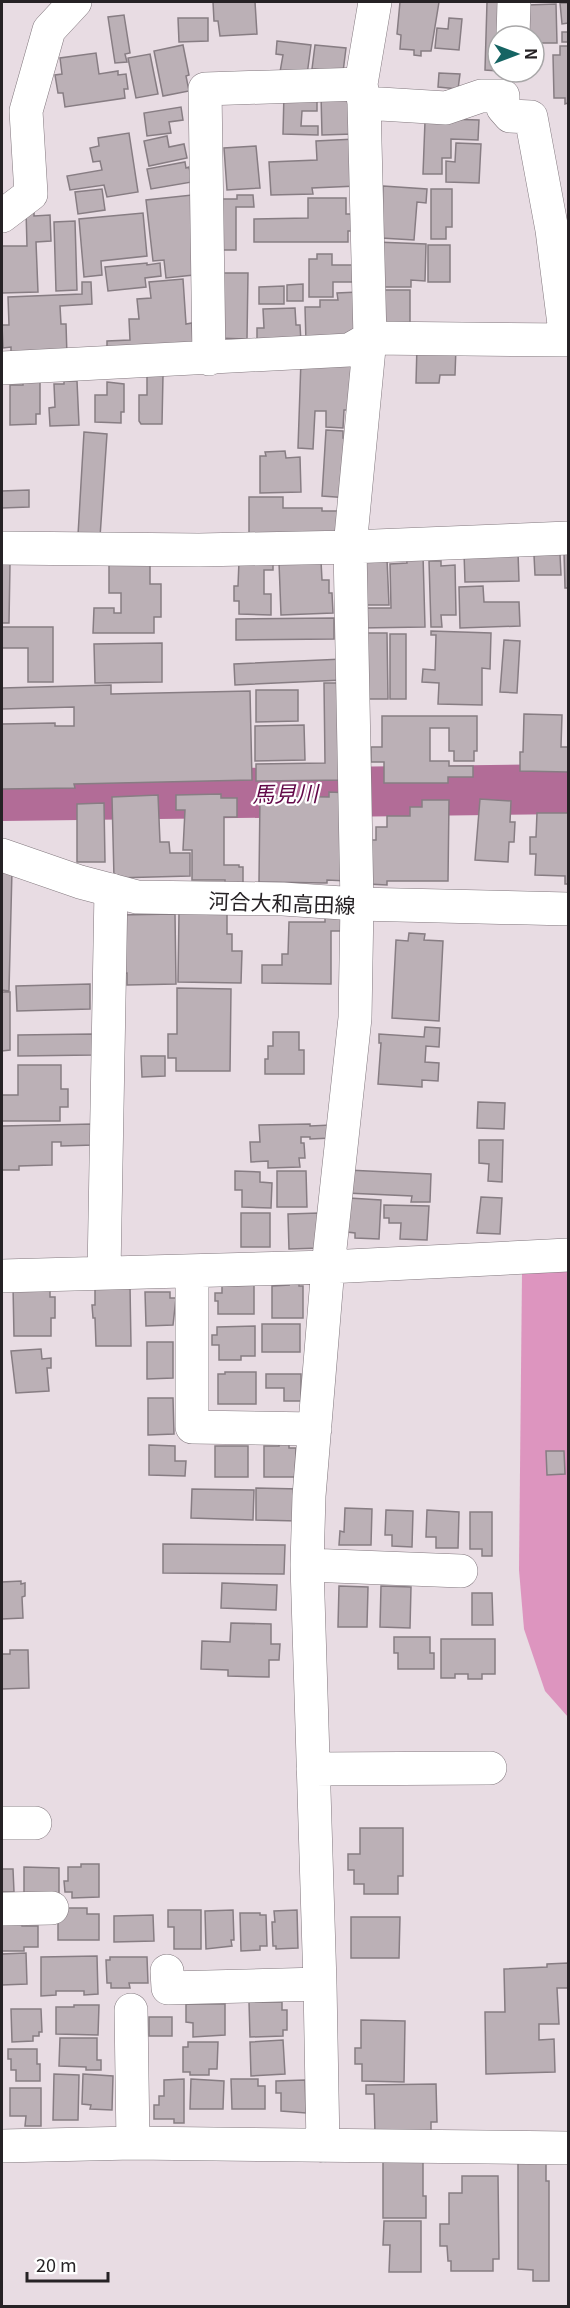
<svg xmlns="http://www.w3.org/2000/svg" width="570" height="2308" viewBox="0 0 570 2308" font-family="Georgia,'Noto Sans JP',serif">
	<rect width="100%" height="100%" fill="#e8dce3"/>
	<!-- green -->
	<path fill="#dd95bf" d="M568,1269V1717L545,1691L524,1629L519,1570L522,1273Z"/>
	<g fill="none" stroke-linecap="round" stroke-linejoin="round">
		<!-- river -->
		<path stroke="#b26c97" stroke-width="50" d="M2,796L568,789"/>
	</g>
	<!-- building -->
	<path fill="#bbb0b6" stroke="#877d83" stroke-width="1.5" d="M213,2H255L257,34L220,36L218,21H214Z
		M400,2H439L431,51H421V56L414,55V50L400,49L401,35L397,34Z
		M487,2H508L498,36V71L485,70Z
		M560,3H568V23L562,24Z
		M556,4L557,43H534V36H524L527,5Z
		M124,15L130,53L125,54L127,62L115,63L108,17Z
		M178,18H208V41L179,42Z
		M449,18L462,19L459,50L435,48L437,28L448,29Z
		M562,32H568V42H562Z
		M277,41L311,45L307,75L280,72L283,55L276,54Z
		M183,45L189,75L186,76L189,91L163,96L154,51Z
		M315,45L346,48L343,72L312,69Z
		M560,46H568V103L565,104V98H554L553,55H560Z
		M96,53L99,74L118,71V75L126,74L128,89H124L125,98L65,107L63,93H58L55,75L62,74L60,58Z
		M150,54L158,94L136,98L128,58Z
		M439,73L460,74L458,89L438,87Z
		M284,93L317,94V111H302L301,126H318V135L283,134Z
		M321,95H353V134L322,135Z
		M181,107L183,120L169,122L171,133L147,136L144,113Z
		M446,119L479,120L478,140L451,139V158H442V174H423L425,121Z
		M129,133L138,192L107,197L104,185L70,190L67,176L102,170L100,161L93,162L90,148L99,146L98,138Z
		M167,136L169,147L184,144L187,158L149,166L144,141Z
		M355,139L357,186L312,188L313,194L271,195L269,162L317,160L316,141Z
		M456,143L481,144L479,183L446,182V161L455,162Z
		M256,146L260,188L227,190L224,148Z
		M185,162L186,168L189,167L192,182L151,189L147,169Z
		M383,186L427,189L426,203L417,202L414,240L381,238Z
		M102,189L105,210L78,214L75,192Z
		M431,189H452V227H446V239H431Z
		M192,195L203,274L166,278L164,260L153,261L146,200Z
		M237,195H253L254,207H236V250H211L210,199H237Z
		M308,198H346V214H352V231H348V242H254V219L308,218Z
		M26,210H34V216L50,215L51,241L36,242L38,292L2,293V246H27Z
		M143,213L147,256L101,261L102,275L84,277L79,219Z
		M75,221L77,290L56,291L54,222Z
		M376,242L426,244L425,281L411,280V287H375Z
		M428,245H450V282H428Z
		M317,254H332V265H361V282H333V297H309V259H317Z
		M147,263V265L160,263L161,276L145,278L146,287L108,291L105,267Z
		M213,273H248L247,339L214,338Z
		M183,279L186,324L192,323L193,346L107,352V341L130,340L129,319H139L137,299L151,298L149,282Z
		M82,282H91L92,304L60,306L61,324H66L67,356L11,357V347L3,348L2,325H9L8,297L82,294Z
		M303,284V301H287V285Z
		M284,286V304H259V287Z
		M376,290H410V326H376Z
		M358,292V335L306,343L305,307H320V300H338L337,293Z
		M295,308L296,325H300L301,343L257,344V328H264L263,309Z
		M417,345L456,347L455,375H440L439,383H416Z
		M301,360L359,362L349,410H344L343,428L326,427V411H315L313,449L298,448Z
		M147,375H163L162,424H141L139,421V395H147Z
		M64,381H77L79,425L50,426L49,408L55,407L54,384H64Z
		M23,382H40V414H36V424L10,425V385H23Z
		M107,382L124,384V412H121V423L95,422V395H107Z
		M326,430L343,431V438L352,439L349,498L322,496Z
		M84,432L107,434L100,537L78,535Z
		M285,451L286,458L300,457L301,492L260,493V456H266L265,452Z
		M29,490V507L2,508V491Z
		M249,497H283V508H322V511H347V532L249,533Z
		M568,551V588H565L564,552Z
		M518,552L519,581L465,582L464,553Z
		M560,554L561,575H535L534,555Z
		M406,555H423L425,627L360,628L359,608H391L390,564L407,563Z
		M2,558L10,564L9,623H2Z
		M150,559V584H161V617H154V633H93L94,608H114V613H121V593H109V565Z
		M387,559L389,605H362L361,560Z
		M239,561H273V570H264V594H271V615L239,614V601H234V586H238Z
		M321,561L322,580H329V593H332L333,613L281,615L279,562Z
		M429,561H441V566L455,565L456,615H441L442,627H431Z
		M483,586L484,602H519L520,626L460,628L459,587Z
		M334,618V639L236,640V619Z
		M2,627H53V682H28V648H2Z
		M431,631L491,633L490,669L482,668V705L438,704L439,683L422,682L423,669L435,670L436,635H431Z
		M364,633H387L388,699H365Z
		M390,634H406V699H390Z
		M504,640L520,641L517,693L500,692Z
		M162,643V682L95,683L94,644Z
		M343,659V680L235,685L234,664Z
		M324,683H348L349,780L256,781V764L325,763Z
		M111,685V694L250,691L252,780L74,784L75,788L2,789V724L55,723V726H74V707L2,709V688Z
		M256,690H298V721L256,722Z
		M524,714L562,715L561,747H568V772L520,771V752H523Z
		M382,716H477V751H474V761H454V751H449V728H430V761H449V766H473V777H448V783H384V762H371V747H382Z
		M304,725L305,760L255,761V726Z
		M329,792L351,793L347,881L327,880V883L259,882L260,796L329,797Z
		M221,794V798H237V817H224V865H239V867H243V885H225V880H192V850H183L185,810H176V795Z
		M158,795L160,842H169L170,853H190V876L114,878L112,797Z
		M480,799L511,801L510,822H515L514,842H509L508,862L475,860Z
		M422,800H449L448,881H387V885L368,884L370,840H376V827H387V816H410V807H422Z
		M104,803L105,862H77V804Z
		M537,813H568V884H565V876L535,875L536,854H530V837H536Z
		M2,870H12L9,991L2,990Z
		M179,913H227V934H232V951H242L241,983L178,982Z
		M175,914L176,984L127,985V973L119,974L118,915Z
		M325,915H346V931H331V984L262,983V965H282V954H288L289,922H325Z
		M409,933L425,934L424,940L443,941L439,1021L392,1018L396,940L408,941Z
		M90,984V1009L17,1011L16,986Z
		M177,988L231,989L230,1071H176V1058H168V1034H177Z
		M2,992H10V1050L2,1051Z
		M425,1027L440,1028L439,1047L426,1046L425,1062L439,1063L438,1081L422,1080V1087L378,1084L381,1043H379V1034L424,1037Z
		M273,1032H299V1050H304V1074H265V1059H268V1046H273Z
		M93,1034V1055L18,1056V1035Z
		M141,1056H165V1076L142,1077Z
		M18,1065H61V1089H68V1107H60V1121H2V1095H18Z
		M478,1102L505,1103L504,1129L477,1128Z
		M93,1124L94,1145L61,1146V1142H52V1165L19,1166V1170H2V1126Z
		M310,1124V1126L331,1125L332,1138L310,1139V1137H301V1143H304L305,1158H299L300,1167L268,1168V1161L251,1162L250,1142H260L259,1125Z
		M479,1140H503L502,1182L488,1181L489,1164L479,1163Z
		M347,1170L431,1174L430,1202H411L412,1196L346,1193Z
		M235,1171L260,1172V1182L272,1183L271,1208L242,1207V1190H235Z
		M277,1171H306L307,1207H277Z
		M481,1197L502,1198L500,1234L477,1233Z
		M349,1198L381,1200L379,1239L355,1238V1233L347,1232Z
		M384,1205L429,1206L427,1240L400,1239L401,1223H389V1218H384Z
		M241,1213H270V1247H241Z
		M319,1213L320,1248L289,1249L288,1214Z
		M288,1283H299V1286H303V1318H272V1286L289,1285Z
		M254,1285V1314H218V1301H215V1293H222V1286Z
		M13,1286H50V1297H55V1318H51V1336H14Z
		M130,1286L131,1346H96L95,1318H93L92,1305H95V1287Z
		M145,1292H170V1298H176L173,1325L146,1326Z
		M262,1324H300V1352H262Z
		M255,1326V1356H241V1360H219V1345H212V1335H217V1327Z
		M147,1342H173V1378L147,1379Z
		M41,1349L42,1359L51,1358V1368H47L49,1391L16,1393L11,1351Z
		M225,1372H256V1404H218V1374H225Z
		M266,1374H301V1401H284V1388H266Z
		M148,1398H173L174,1434L148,1435Z
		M279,1443H289V1448H296L295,1477H264V1446H279Z
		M149,1445L175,1446V1461H186L185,1476L149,1475Z
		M215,1446H248V1477H215Z
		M546,1451H564L565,1474L547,1475Z
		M256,1488L299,1489L298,1521L256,1520Z
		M192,1489L254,1490L253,1520L191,1518Z
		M345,1508L372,1509L371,1545H339L340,1531L344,1532Z
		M386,1510L413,1511L412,1547L392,1546V1535H385Z
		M427,1510L459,1512L458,1548H436V1537H426Z
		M470,1512H492V1556H482V1549H470Z
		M163,1544L285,1545L284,1574L163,1573Z
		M21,1581V1584L25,1583V1596L22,1597L23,1618L2,1619V1582Z
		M222,1583L277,1585L276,1610L221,1608Z
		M339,1586L368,1587L367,1627H338Z
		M381,1586L411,1587L410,1628L380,1627Z
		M472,1593H492L493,1625H472Z
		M231,1623L271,1624V1644H280L279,1660H269V1677L228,1676V1670L201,1669L202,1641L230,1642Z
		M394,1637H430V1653H434V1669H398V1653H394Z
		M441,1639H495V1674H482V1679H468V1674H455V1678H441Z
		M10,1650H28L29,1688L2,1689V1654H10Z
		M360,1828H403V1876H398V1894H364V1884H354V1870H348V1854H360Z
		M81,1864H99V1897L72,1898V1892H65L64,1881H68V1867H81Z
		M24,1867L59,1868V1894H24Z
		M2,1869H13L14,1892H2Z
		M63,1908H87V1914H99V1940H58V1919Z
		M168,1910H201V1949H174V1927H168Z
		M233,1910L234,1940H231L232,1946L206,1949L205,1911Z
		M297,1910L298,1948L276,1949V1946H273L272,1922H275L274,1911Z
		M240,1913H260V1915H266L267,1946H260V1950L241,1951Z
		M153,1915L154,1941L114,1942V1916Z
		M351,1917H400L399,1958H351Z
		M21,1920L22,1926H38V1947H24V1951H2V1921Z
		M26,1953L27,1984L2,1985V1954Z
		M97,1956L98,1994L84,1995V1991H56V1995L41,1996V1957Z
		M110,1957H147L148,1983H129L130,1988H111V1983H107L106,1960H110Z
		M568,1963V1988H557L559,2024H539V2040L554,2039L555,2072L486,2074L485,2012H505L504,1969L547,1967V1964Z
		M249,2002H282V2010H287V2030H283V2036L250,2037Z
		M186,2004H225V2035L193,2037V2023L186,2022Z
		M74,2005H99L98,2035L56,2034V2007H74Z
		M11,2009H41L42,2032H39V2036H33V2041L12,2042Z
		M149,2017H172V2036H149Z
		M361,2020L405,2021L404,2082L362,2081V2064H355V2048H361Z
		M60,2038H97V2060H101V2070H86V2067L59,2066Z
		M283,2040L285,2074L251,2076L250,2042Z
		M188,2042H218L217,2069H209V2075H190V2072H183V2047H188Z
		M8,2049H37V2064H40V2081H16V2070H11V2059H8Z
		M54,2074L79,2075L78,2120H53Z
		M83,2074L113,2076L112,2110L90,2109L91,2105L82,2104Z
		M184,2079V2123H174V2119H154V2105H159V2096H164V2080Z
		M191,2079L224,2081L223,2109H190Z
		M231,2079H258V2086H265V2109H232Z
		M305,2080L306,2113L281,2111V2093H276V2081Z
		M436,2084L437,2122H431V2134H375L374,2094H366V2085Z
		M10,2088H41V2126H25L26,2116H10Z
		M383,2162H423V2196H426V2218H383Z
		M518,2162H546V2181H549V2281H533V2270L518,2269Z
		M462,2176H498L499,2259H493V2271H451V2261H448L447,2246H440V2224H449V2193H462Z
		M384,2221H421V2272H389L390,2245H383Z"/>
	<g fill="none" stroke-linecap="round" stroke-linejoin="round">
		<defs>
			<path id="minor" d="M513,36L514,2
				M364,103L446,108L481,96H503V108L510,116L531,117L552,230L566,340
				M2,216L31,194L26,111L49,30L75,2
				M209,359L205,89L361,84
				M2,368L349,350L370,338L568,340
				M2,548L199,550L350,547L568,538
				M192,1271V1427L315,1429
				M104,1273L111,890
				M2,1276L328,1267L568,1255
				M307,1565L461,1571
				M313,1769L490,1768
				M2,1823H35
				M2,1909L52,1908
				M167,1971L168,1988L320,1984
				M131,2010L133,2143
				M2,2146L133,2143L568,2148
				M323,2146L320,1984L307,1565L309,1496L328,1267L355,1018L357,904L350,547L370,338L364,103L361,84L375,2"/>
			<path id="major" d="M2,855L80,882L137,897L283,899L357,904L568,909"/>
		</defs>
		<!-- minor casing -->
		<use href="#minor" stroke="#82787e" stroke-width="34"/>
		<!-- major casing -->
		<use href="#major" stroke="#82787e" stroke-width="34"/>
		<!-- minor -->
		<use href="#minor" stroke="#fff" stroke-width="33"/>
		<!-- major -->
		<use href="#major" stroke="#fff" stroke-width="33"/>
	</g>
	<g text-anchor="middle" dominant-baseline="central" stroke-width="4.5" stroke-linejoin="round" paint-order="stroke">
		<!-- street labels -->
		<g font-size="21" fill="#262225" stroke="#fff">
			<text transform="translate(282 902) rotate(2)">河合大和高田線</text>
		</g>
		<!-- water labels -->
		<g font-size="22" font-style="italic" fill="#620848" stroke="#fff">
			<text transform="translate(285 792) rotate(-1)">馬見川</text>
		</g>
	</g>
	<!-- border -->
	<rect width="570" height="2308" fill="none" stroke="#262225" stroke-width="6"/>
	<!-- north arrow -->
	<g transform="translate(516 54) rotate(90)"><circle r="28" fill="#ffffff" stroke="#a8a7a8" stroke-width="1.5"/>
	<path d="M0-4.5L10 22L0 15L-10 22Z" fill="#156463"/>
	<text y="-9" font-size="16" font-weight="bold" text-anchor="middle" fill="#262225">N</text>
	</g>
	<!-- scale -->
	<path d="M27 2272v9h81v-9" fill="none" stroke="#262225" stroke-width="3"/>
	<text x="36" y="2272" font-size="18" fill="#262225" stroke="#ffffff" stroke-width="4.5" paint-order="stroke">20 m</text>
</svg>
